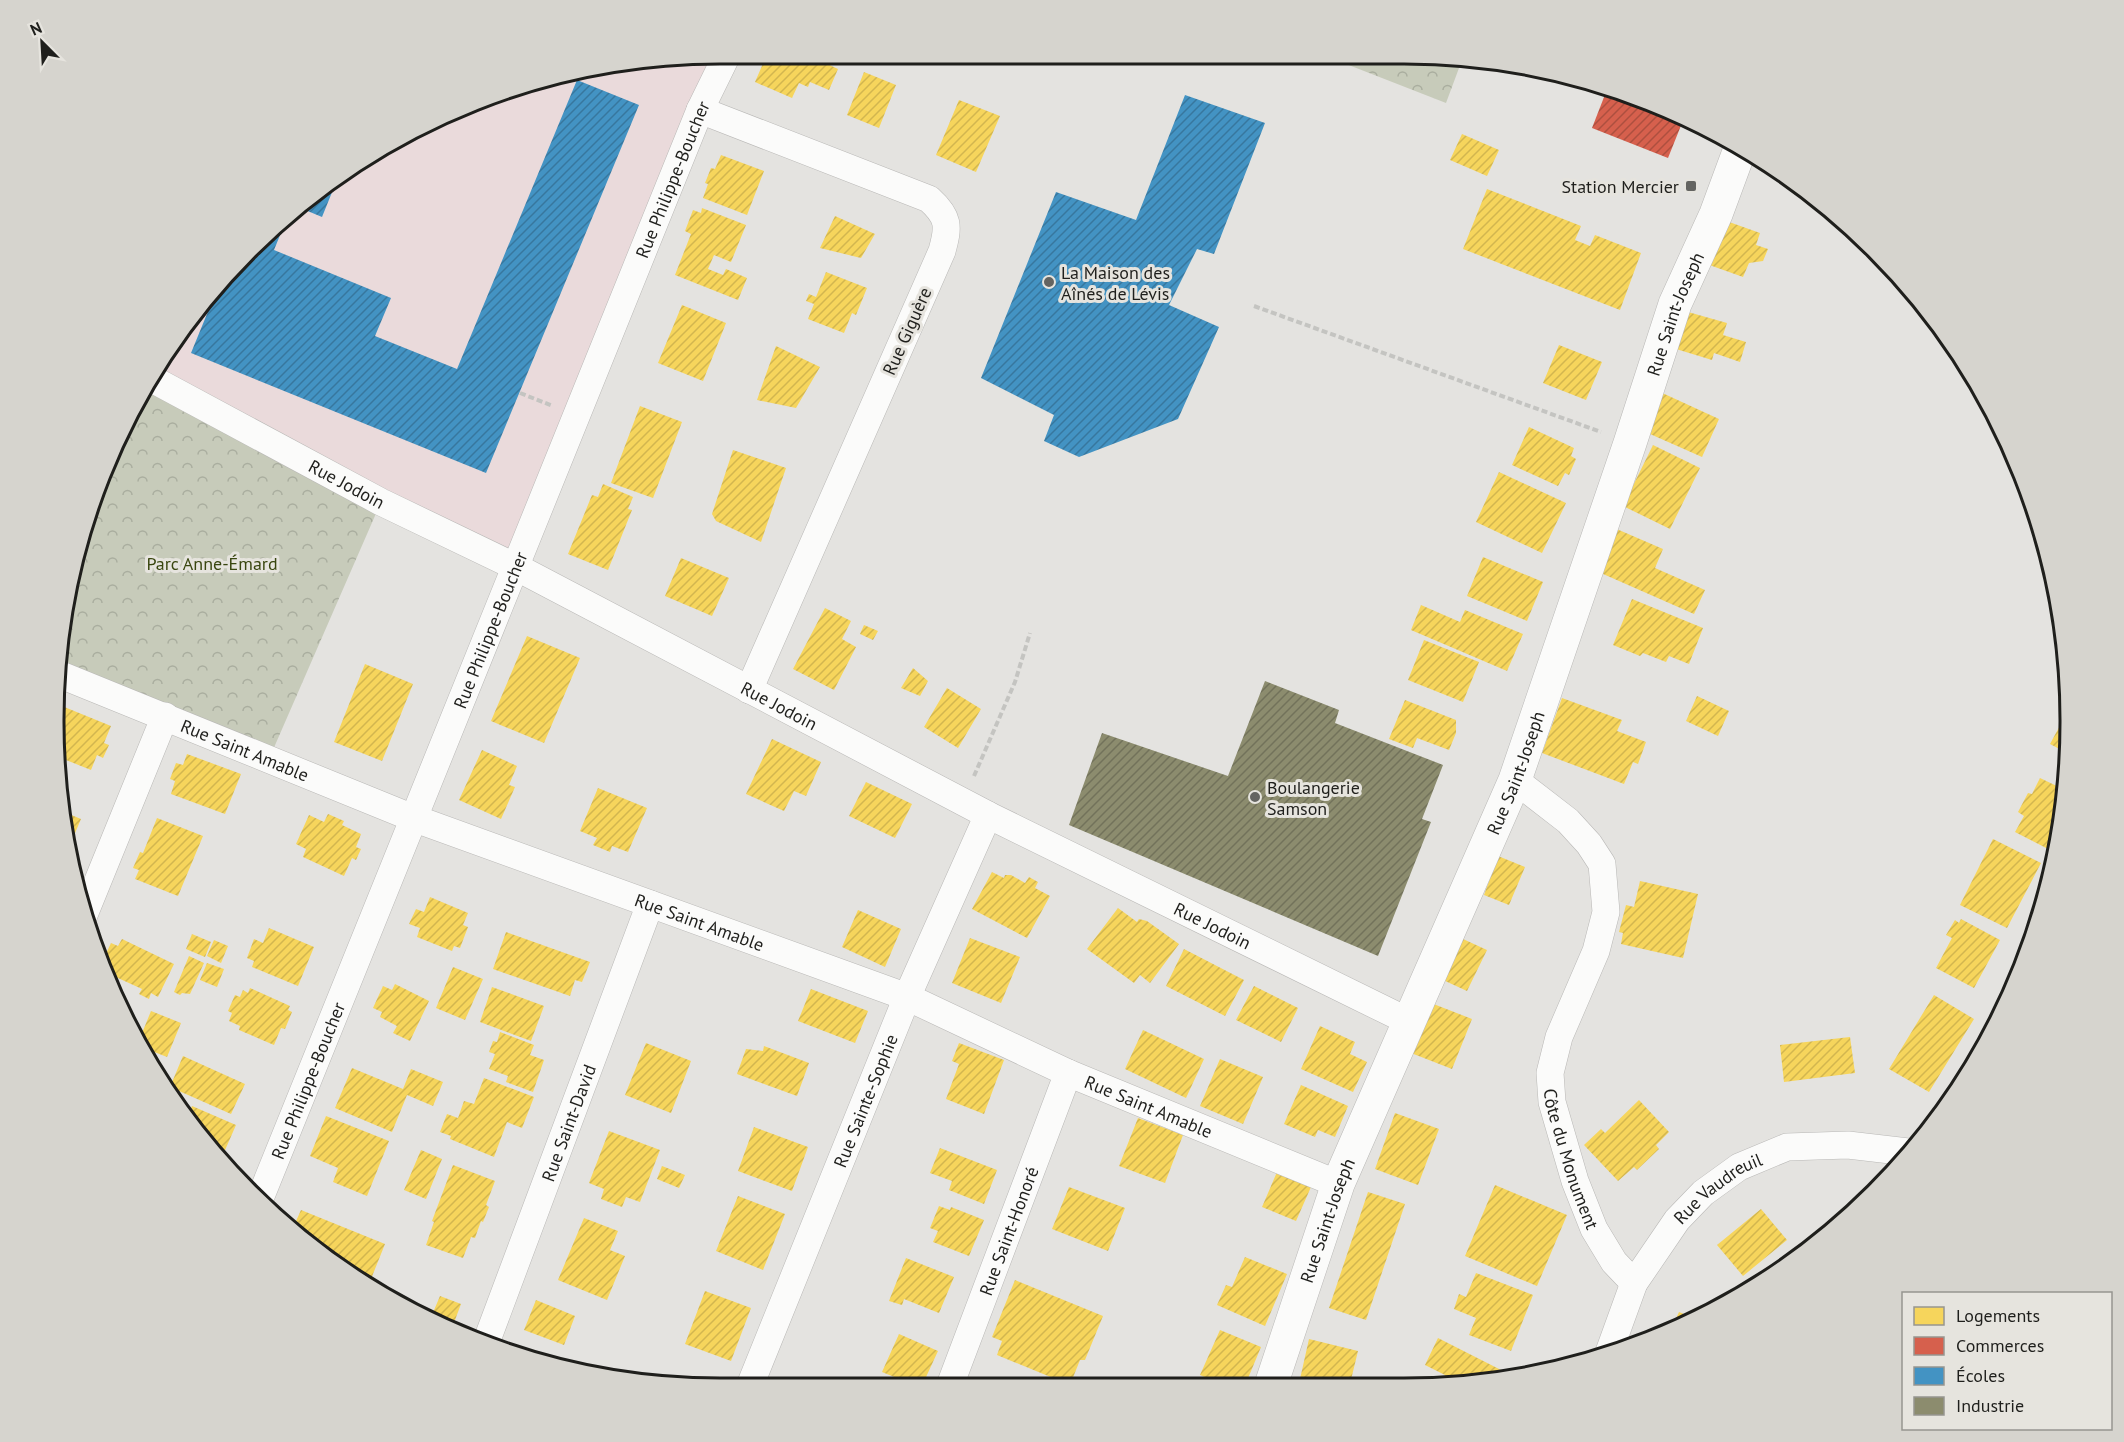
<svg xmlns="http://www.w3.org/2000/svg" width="2124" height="1442" viewBox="0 0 2124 1442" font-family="'PT Sans',sans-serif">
	<defs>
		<pattern id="park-crowns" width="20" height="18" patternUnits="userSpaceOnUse" patternTransform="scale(1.5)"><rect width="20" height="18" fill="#c7cbba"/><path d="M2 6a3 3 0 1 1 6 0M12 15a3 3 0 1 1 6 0" fill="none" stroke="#aaae9f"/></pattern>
		<pattern id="homes-hatch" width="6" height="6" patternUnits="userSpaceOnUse" patternTransform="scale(1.5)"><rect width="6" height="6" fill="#f6d55c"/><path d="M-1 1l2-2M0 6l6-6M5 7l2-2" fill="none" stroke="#d2b64f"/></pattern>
		<pattern id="shops-hatch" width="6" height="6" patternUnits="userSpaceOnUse" patternTransform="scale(1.5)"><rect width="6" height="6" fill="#d6604d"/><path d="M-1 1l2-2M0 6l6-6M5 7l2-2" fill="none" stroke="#ad4f3f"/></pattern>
		<pattern id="schools-hatch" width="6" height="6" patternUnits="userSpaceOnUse" patternTransform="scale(1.5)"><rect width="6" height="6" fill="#4393c3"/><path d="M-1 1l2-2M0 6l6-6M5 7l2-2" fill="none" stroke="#37779e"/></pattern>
		<pattern id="industry-hatch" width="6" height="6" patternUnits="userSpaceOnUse" patternTransform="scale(1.5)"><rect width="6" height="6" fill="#8c8c6e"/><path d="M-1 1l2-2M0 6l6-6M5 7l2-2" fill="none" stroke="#72725a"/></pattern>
	</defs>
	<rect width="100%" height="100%" fill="#e4e3e0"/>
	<!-- education -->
	<path fill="#eadadb" d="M731,59L516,567L154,380L192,315L281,220L350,167L507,89L634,60Z"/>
	<!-- park -->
	<path fill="url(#park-crowns)" d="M1403,54L1462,60L1446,103L1323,55Z
		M154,380L381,502L269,759L56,673L67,591L105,466Z"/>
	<!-- homes -->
	<path fill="url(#homes-hatch)" d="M804,58H815L838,69L829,90L810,82L808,87L799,83L792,98L755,82L765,59H794L802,63Z
		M864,72L896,85L879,128L847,115Z
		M959,100L1000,116L976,172L936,155Z
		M1462,134L1499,150L1487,176L1450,160Z
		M721,155L764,171L747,215L703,198L708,184L705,183L711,168L715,169Z
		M1487,189L1581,226L1575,240L1590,246L1595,235L1641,253L1620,310L1463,249Z
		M702,208L746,225L731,262L714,255L708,269L723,275L726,269L747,278L738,300L675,275L691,234L685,231L693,210L701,213Z
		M835,216L875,234L861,258L820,248Z
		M1718,218L1760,233L1756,245L1768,249L1763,261L1749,263L1743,277L1701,262Z
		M826,272L867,288L856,315L852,313L844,333L808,319L814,304L806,301L809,294L816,297Z
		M682,305L726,323L703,381L658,363Z
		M1674,308L1727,323L1723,335L1746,342L1740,362L1714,353L1712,360L1663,345Z
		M1559,345L1602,362L1586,400L1543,383Z
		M776,346L820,367L796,408L757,400Z
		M1658,391L1719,419L1702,457L1641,430Z
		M640,406L682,422L653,498L611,483Z
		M1529,427L1574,448L1571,456L1576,459L1569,475L1565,473L1558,486L1512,465Z
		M1653,445L1700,468L1670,529L1623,506Z
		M733,450L786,468L761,542L716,521L712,514Z
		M1499,472L1566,503L1542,553L1476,522Z
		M603,484L633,497L628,509L632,510L608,570L568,554L592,495L598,497Z
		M1612,527L1663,549L1655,568L1705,590L1694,614L1594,570Z
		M1483,557L1543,582L1527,621L1467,596Z
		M681,558L729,578L712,616L665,596Z
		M1632,599L1703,628L1689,664L1669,656L1666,662L1643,653L1640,656L1613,645Z
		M1421,605L1460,622L1465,610L1523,634L1507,671L1411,630Z
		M825,608L851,621L842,639L856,647L834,690L793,669Z
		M864,625L878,631L873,640L860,634Z
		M527,636L580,658L544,743L491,721Z
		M1424,640L1479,662L1463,702L1408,680Z
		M365,664L413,684L382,761L334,742Z
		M913,668L928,681L920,696L901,688Z
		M947,688L981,709L958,748L924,727Z
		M1697,696L1729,711L1718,736L1686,721Z
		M1562,698L1622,720L1617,731L1646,742L1638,764L1633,762L1624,784L1542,753Z
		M1405,700L1456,720V733L1449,750L1417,738L1413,748L1389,739Z
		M57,704L111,726L104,743L109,745L103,758L97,755L91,770L61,758Z
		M2069,709L2070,721L2067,753L2050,744Z
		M772,739L821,762L806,796L794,791L784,811L746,794Z
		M482,750L517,766L509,785L515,787L501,819L459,800Z
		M187,754L241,774L225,814L171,794L175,781L170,779L176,763L183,765Z
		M2040,778L2063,789L2058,839L2052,851L2015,832L2024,816L2018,812L2028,793L2032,794Z
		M866,782L912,804L895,838L849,816Z
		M598,788L647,808L628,852L612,846L610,852L593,845L597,838L580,831Z
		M64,812L81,819L67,852V851Z
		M328,814L344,821L342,825L361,834L356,847L361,849L356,860L352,858L344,876L303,857L306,849L296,844L309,815L324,822Z
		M157,818L203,836L178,896L135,879L139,870L133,868L140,852L143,853Z
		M1993,839L2041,863L2007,928L1960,905Z
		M1498,856L1525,867L1509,905L1484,895Z
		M992,872L1004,878L1005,875H1011L1025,883L1029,877L1038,882L1035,888L1050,896L1027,938L972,909Z
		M1640,881L1698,894L1683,958L1621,944L1623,933L1619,932L1626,905L1634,907Z
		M430,897L468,913L463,925L468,927L460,948L454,946L452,951L417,937L420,928L409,924L416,909L424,912Z
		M1118,908L1137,922L1139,919L1147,921L1179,944L1150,983L1140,975L1134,983L1087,949Z
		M858,910L901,929L885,967L842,947Z
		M1961,919L2000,940L1974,988L1936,968L1952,938L1946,935L1955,920L1959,923Z
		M269,928L314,947L298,986L252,967L254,961L247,958L254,939L263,943Z
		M506,932L590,962L582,982L575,980L570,996L493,969Z
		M192,934L211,942L205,957L186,949Z
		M970,938L1020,957L1001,1003L952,983Z
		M122,939L174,964L158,997L151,993L149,999L139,994L142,989L107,973L111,963L103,960L111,943L118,946Z
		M1463,939L1487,950L1467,991L1443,980Z
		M214,940L228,946L221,963L207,956Z
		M1184,949L1244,980L1225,1016L1166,986Z
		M189,956L204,963L190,994L182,993L180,995L174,992Z
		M207,963L224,969L217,987L200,980Z
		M453,967L483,979L465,1020L436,1008Z
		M395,984L429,1001L410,1041L393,1033L397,1026L380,1017L382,1012L373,1008L383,986L392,990Z
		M1254,986L1298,1008L1281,1042L1236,1020Z
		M492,987L544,1006L531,1041L480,1022Z
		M250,988L290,1006L288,1010L292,1012L285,1029L281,1028L274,1045L239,1030L240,1026L229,1021L232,1013L228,1011L235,995L240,997L243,990L248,993Z
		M811,989L868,1011L855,1043L798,1021Z
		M1934,995L1974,1019L1929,1092L1889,1069Z
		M1431,1003L1472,1019L1452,1069L1411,1053Z
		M151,1011L181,1023L167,1057L139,1046L138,1043Z
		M1320,1026L1355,1042L1350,1054L1367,1062L1353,1092L1301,1069Z
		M1143,1030L1204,1059L1186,1098L1125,1069Z
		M500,1032L534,1045L530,1055L544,1060L533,1092L506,1082L508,1076L489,1069L495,1054L489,1052L493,1041L497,1042Z
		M1850,1037L1855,1073L1784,1082L1780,1045Z
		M646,1043L691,1061L671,1113L625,1095Z
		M959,1043L1004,1060L984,1114L946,1099L959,1064L952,1061Z
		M764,1046L809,1063L797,1096L737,1074L746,1049L763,1051Z
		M183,1056L245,1084L231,1114L170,1087Z
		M1220,1059L1263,1077L1243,1124L1200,1106Z
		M352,1068L403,1089L411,1069L443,1082L433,1106L407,1095L392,1132L335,1108Z
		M484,1078L534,1097L522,1128L507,1122L494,1157L450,1139L451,1136L440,1132L447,1114L458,1118L464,1101L474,1104Z
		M1301,1085L1348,1106L1335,1137L1318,1130L1315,1137L1284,1124Z
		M1639,1100L1669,1132L1656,1145L1659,1149L1637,1170L1634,1167L1618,1181L1584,1145L1601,1129L1605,1133Z
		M192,1106L236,1125L222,1157L189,1114Z
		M1395,1113L1439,1129L1418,1185L1375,1169Z
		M326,1116L389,1141L367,1196L333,1182L338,1168L310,1156Z
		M1138,1118L1183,1135L1165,1183L1119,1166Z
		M754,1127L808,1147L792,1191L738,1171Z
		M609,1131L660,1150L640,1202L626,1197L622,1207L601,1199L604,1189L589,1183Z
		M940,1148L997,1170L984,1204L949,1190L952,1181L930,1173Z
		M421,1150L442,1159L426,1199L404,1190Z
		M453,1165L495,1181L486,1205L489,1207L483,1222L481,1221L475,1238L471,1237L463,1258L426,1245L434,1222L432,1221Z
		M662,1166L685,1175L679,1188L657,1179Z
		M1277,1172L1311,1187L1296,1221L1262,1207Z
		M1495,1185L1567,1215L1537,1286L1465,1256Z
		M1069,1187L1125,1208L1108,1251L1052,1229Z
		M1368,1192L1405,1204L1366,1320L1329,1308Z
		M738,1196L785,1214L763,1270L716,1251Z
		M939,1206L950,1210L951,1207L984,1220L969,1256L933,1242L938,1231L930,1228Z
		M1761,1209L1787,1240L1743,1276L1717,1245Z
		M301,1210L385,1244L369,1284L315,1250L292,1230Z
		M584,1218L618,1231L610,1250L625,1256L607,1300L558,1280Z
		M1245,1257L1287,1274L1265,1326L1217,1305L1226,1285L1232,1287Z
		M906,1258L954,1277L939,1313L904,1299L902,1305L889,1301Z
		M1476,1273L1533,1295L1511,1351L1469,1335L1476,1318L1454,1309L1459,1294L1466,1297Z
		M1015,1280L1103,1316L1085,1360H1080L1070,1385L997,1355L1002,1341L992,1337Z
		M705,1291L751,1308L731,1361L685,1344Z
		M440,1296L461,1304L452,1328L426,1319L404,1306L432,1315Z
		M536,1300L575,1316L564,1345L524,1330Z
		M1679,1312L1694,1318L1671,1330Z
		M1220,1330L1261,1347L1244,1388H1230L1200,1375Z
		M899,1334L938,1351L921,1388L882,1372Z
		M1438,1338L1505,1372L1502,1378L1440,1384L1445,1375L1425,1365Z
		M1309,1339L1358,1351L1349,1388H1298Z"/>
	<!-- shops -->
	<path fill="url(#shops-hatch)" d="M1606,92L1684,118L1668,158L1592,128Z"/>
	<!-- schools -->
	<path fill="url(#schools-hatch)" d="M577,80L639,105L486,473L191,353L218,287L281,220L289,213L274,250L391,298L375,336L457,369Z
		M1185,95L1265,123L1214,254L1197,249L1169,305L1219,327L1178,419L1079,457L1044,441L1054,415L981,378L1056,192L1136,220Z
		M339,175L322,217L298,207Z"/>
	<!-- industry -->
	<path fill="url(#industry-hatch)" d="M1265,681L1339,710L1335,723L1443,765L1422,819L1431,822L1378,956L1069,825L1102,733L1228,776Z"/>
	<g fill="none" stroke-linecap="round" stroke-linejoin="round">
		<defs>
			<g id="minor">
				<path d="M700,110L929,199C949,217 949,226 942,251L749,690"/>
				<path id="s1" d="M154,380L381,502L516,567L988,815L1410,1022"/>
				<path id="s2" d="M56,673L413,818L907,997L1068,1073L1338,1184"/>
				<path id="s3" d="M1515,780L1568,821L1589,844L1602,864L1606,912L1596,951L1559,1037L1550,1073L1552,1102L1575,1181L1594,1229L1614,1262L1634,1283"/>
				<path d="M84,915L165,716"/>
				<path id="s4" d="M259,1201L700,110L725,59"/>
				<path id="s5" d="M487,1340L650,904"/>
				<path id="s6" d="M1609,1352L1634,1283L1677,1220L1703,1193L1739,1167L1787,1147L1848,1145L1908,1152"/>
				<path id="s7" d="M749,1388L907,997L988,815"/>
				<path id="s8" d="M949,1388L1068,1073"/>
			</g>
			<g id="tertiary">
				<path id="s9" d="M1270,1388L1338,1184L1515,780L1630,443L1675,304L1716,214L1740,149"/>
			</g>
		</defs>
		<!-- minor casing -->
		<use href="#minor" stroke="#b9b8b6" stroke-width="28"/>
		<!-- tertiary casing -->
		<use href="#tertiary" stroke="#b9b8b6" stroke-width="34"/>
		<!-- path -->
		<path stroke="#c4c4c1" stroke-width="4" stroke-dasharray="6 3" stroke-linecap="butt" d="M1254,306L1601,432
			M520,393L553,406
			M974,776L1015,682L1030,633"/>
		<!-- minor -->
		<use href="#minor" stroke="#fbfbfa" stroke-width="27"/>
		<!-- tertiary -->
		<use href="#tertiary" stroke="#fbfbfa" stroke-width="33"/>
	</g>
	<!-- markers -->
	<g fill="#646461" stroke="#e6e4de" stroke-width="2">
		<rect x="1685" y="180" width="12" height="12" rx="3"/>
		<circle cx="1049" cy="282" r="6"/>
		<circle cx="1255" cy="797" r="6"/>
	</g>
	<g text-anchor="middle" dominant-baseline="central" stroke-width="6" stroke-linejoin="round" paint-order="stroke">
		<!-- street labels -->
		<g font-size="18" fill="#1f1f1c" stroke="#e6e4de">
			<text stroke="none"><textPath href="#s4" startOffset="1102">Rue Philippe-Boucher</textPath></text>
			<text stroke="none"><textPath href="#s9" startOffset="1149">Rue Saint-Joseph</textPath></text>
			<text transform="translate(907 331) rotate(-66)">Rue Giguère</text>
			<text stroke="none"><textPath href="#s1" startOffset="219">Rue Jodoin</textPath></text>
			<text stroke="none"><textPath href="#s4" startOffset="616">Rue Philippe-Boucher</textPath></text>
			<text stroke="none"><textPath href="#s1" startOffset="705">Rue Jodoin</textPath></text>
			<text stroke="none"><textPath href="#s2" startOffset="204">Rue Saint Amable</textPath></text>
			<text stroke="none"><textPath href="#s9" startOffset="663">Rue Saint-Joseph</textPath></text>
			<text stroke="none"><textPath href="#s2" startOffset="690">Rue Saint Amable</textPath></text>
			<text stroke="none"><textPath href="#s1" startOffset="1191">Rue Jodoin</textPath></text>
			<text stroke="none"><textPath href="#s4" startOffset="130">Rue Philippe-Boucher</textPath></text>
			<text stroke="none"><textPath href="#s7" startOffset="310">Rue Sainte-Sophie</textPath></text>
			<text stroke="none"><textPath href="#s2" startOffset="1176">Rue Saint Amable</textPath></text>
			<text stroke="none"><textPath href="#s5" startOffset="232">Rue Saint-David</textPath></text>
			<text stroke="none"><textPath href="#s3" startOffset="430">Côte du Monument</textPath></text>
			<text stroke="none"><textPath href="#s6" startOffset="202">Rue Vaudreuil</textPath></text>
			<text stroke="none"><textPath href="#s9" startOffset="177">Rue Saint-Joseph</textPath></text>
			<text stroke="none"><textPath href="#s8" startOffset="168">Rue Saint-Honoré</textPath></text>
		</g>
		<!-- poi labels -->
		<g font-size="18" fill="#1f1f1c" stroke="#e6e4de" text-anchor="start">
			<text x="1679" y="186" text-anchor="end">Station Mercier</text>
			<text x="1061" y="272">La Maison des<tspan x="1061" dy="21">Aînés de Lévis</tspan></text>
			<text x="1267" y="787">Boulangerie<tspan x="1267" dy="21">Samson</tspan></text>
		</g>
		<!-- park labels -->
		<g font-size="18" fill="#39460f" stroke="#e6e4de">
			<text x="212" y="563">Parc Anne-Émard</text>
		</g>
	</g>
	<!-- crop -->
	<path d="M0 0H2124V1442H0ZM720 64H1404A656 656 0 0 1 2060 720V722A656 656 0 0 1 1404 1378H720A656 656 0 0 1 64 722V720A656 656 0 0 1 720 64Z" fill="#d6d4ce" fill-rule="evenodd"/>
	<path fill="none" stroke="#1f1f1c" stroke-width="3" d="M720 64H1404A656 656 0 0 1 2060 720V722A656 656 0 0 1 1404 1378H720A656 656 0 0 1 64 722V720A656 656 0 0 1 720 64Z"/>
	<!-- legend -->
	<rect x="1902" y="1292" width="210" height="138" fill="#e6e4de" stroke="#969590" stroke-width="1.5"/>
	<rect x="1914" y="1307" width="30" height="18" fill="#f6d55c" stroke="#969590" stroke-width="1.5"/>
	<text x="1956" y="1322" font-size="18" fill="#1f1f1c">Logements</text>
	<rect x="1914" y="1337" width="30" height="18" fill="#d6604d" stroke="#969590" stroke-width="1.5"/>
	<text x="1956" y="1352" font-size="18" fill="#1f1f1c">Commerces</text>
	<rect x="1914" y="1367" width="30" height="18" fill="#4393c3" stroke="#969590" stroke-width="1.5"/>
	<text x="1956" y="1382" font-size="18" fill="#1f1f1c">Écoles</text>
	<rect x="1914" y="1397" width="30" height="18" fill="#8c8c6e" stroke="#969590" stroke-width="1.5"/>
	<text x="1956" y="1412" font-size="18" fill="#1f1f1c">Industrie</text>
	<!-- north arrow -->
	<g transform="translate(42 42) rotate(336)" stroke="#e6e4de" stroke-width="4.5" paint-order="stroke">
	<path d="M0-4.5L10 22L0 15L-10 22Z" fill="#1f1f1c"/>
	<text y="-9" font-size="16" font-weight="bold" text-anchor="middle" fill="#1f1f1c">N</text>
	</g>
</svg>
